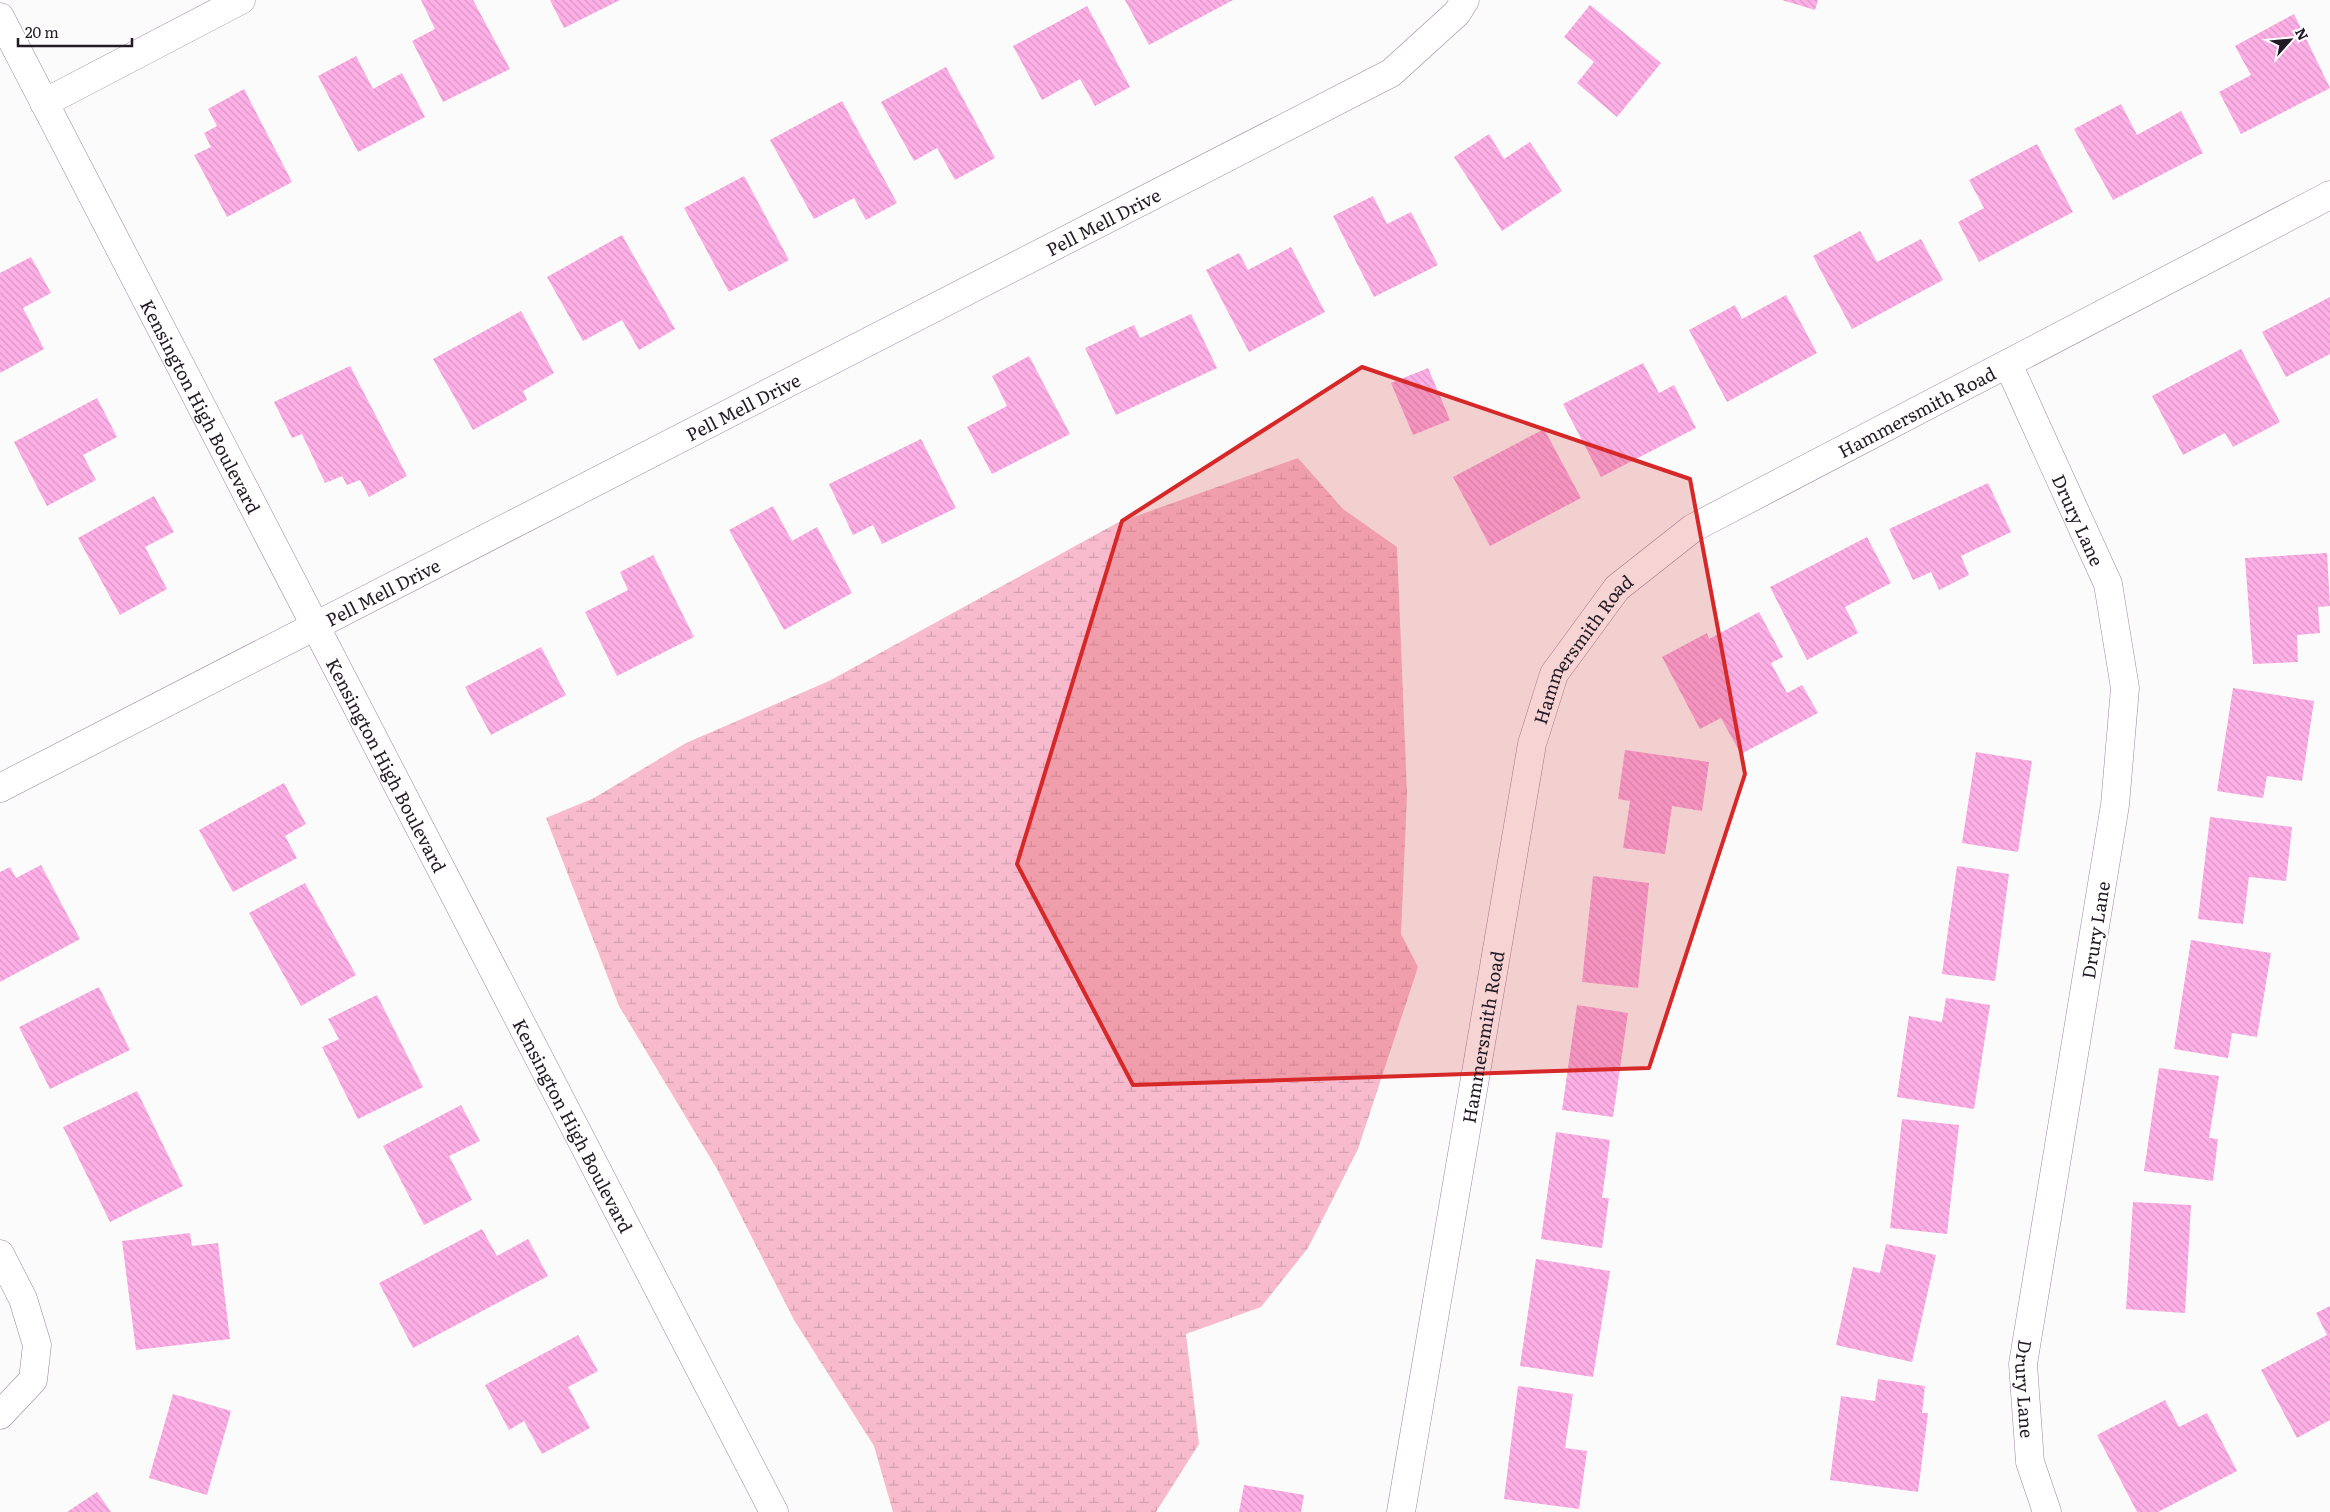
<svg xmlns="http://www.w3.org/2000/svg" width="2330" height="1512" viewBox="0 0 2330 1512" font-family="Literata,serif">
	<defs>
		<pattern id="wetland-marsh" width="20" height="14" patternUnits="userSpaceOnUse" patternTransform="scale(1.25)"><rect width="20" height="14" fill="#f7bbcd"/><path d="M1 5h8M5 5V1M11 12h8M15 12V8" fill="none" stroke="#d3a0b0"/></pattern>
		<pattern id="building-back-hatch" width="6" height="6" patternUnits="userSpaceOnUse" patternTransform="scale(1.25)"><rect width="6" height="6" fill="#fdafe6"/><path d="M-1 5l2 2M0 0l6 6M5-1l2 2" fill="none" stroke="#d996c5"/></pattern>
	</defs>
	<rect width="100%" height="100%" fill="#fbfbfb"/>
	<!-- wetland -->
	<path fill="url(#wetland-marsh)" d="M1298,458L1343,509L1397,547L1407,794L1401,934L1418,967L1358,1149L1308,1248L1261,1307L1186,1334L1199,1444L1156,1512H893L874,1446L794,1320L717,1169L619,1006L546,818L594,798L686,743L829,681L1117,523Z"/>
	<!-- building -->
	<path fill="url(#building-back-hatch)" d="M421,0H473L510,69L443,102L412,41L435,29Z
		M550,0H620L564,28Z
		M1125,0H1233L1149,45Z
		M1782,0H1818L1815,10Z
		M1590,5L1661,63L1617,117L1577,83L1594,62L1564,37Z
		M1087,6L1130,87L1095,106L1080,79L1042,100L1013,46Z
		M2294,14L2330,88L2241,134L2219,92L2251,75L2235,46Z
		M356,56L373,89L402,73L425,117L358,152L318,76Z
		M946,67L995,158L955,180L937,148L914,161L881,102Z
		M244,89L292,182L227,217L194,155L211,147L204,133L217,126L208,109Z
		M842,101L897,203L866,220L854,198L814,219L770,140Z
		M2121,104L2137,135L2181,111L2203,153L2113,200L2074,129Z
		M1489,134L1504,159L1530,142L1562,191L1502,231L1454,157Z
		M2037,144L2073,212L1979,262L1958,222L1984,208L1969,180Z
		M744,176L789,260L729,292L684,208Z
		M1373,196L1387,224L1411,212L1438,265L1374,297L1333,216Z
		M1860,231L1877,262L1921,239L1943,280L1852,329L1813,256Z
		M622,235L675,329L639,350L622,320L583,341L547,277Z
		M1291,247L1325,312L1249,352L1206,270L1239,253L1248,270Z
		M31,257L51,293L23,308L44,349L0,373V273Z
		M1786,295L1817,353L1727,402L1689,330L1735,305L1742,319Z
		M2330,297V354L2286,377L2262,332Z
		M521,311L554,373L523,391L527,400L473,430L433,359Z
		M1191,314L1217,368L1116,415L1085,348L1134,325L1140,338Z
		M2241,349L2280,422L2233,447L2225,433L2183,455L2152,396Z
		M1029,356L1070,434L992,474L967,427L1007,406L992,376Z
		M1643,363L1659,393L1674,385L1696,428L1601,477L1563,404Z
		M350,366L407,476L369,497L360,480L347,485L342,476L325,483L302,434L292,438L274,402Z
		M1428,368L1450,420L1413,435L1391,383Z
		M97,398L117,437L83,455L96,480L47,506L14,442Z
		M1544,429L1581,498L1490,546L1453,477Z
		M921,439L956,508L882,544L873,525L853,535L829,484Z
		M1988,483L2011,532L1961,556L1969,575L1939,590L1931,572L1913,580L1889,529Z
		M154,496L174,532L145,547L167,589L120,615L78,538Z
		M773,506L792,541L817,527L852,593L784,630L729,530Z
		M1867,537L1891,583L1845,607L1858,633L1807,660L1770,587Z
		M2327,553L2330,606L2318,607L2320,633L2297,635L2298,662L2253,664L2245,558Z
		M653,555L694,637L617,676L585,612L628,590L620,572Z
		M1759,612L1783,657L1771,663L1787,693L1802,685L1818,713L1741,754L1721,718L1700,729L1662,657L1707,633L1709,639Z
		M541,647L566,695L491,735L465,687Z
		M2233,688L2314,701L2302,781L2267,776L2263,798L2217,791Z
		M1625,750L1709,762L1702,811L1672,806L1665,854L1623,848L1630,801L1618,799Z
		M1976,752L2032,761L2018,852L1962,843Z
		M284,783L306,824L285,836L297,858L233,892L199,830Z
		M2210,817L2292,827L2286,881L2249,877L2243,924L2198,919Z
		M41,865L80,939L0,982V872L10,867L16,878Z
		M1957,866L2009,874L1995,981L1942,974Z
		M1593,876L1649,883L1638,988L1582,982Z
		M305,883L356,975L301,1006L249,913Z
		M2191,940L2271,953L2257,1037L2232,1033L2228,1058L2174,1049Z
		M99,987L130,1050L50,1089L19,1027Z
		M377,995L423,1087L358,1119L322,1047L339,1039L328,1019Z
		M1946,998L1990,1005L1974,1109L1897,1097L1909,1016L1942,1022Z
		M1577,1005L1628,1013L1613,1117L1562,1110Z
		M2159,1068L2219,1076L2209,1138L2218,1139L2213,1181L2144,1171Z
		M137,1091L183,1186L110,1222L63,1127Z
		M461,1105L480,1141L449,1156L472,1200L424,1225L383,1146Z
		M1902,1119L1959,1125L1947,1234L1890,1228Z
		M1556,1132L1610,1140L1602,1198H1609L1602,1248L1541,1239Z
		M2133,1202L2191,1205L2185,1313L2126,1309Z
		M482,1229L497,1256L528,1239L548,1276L413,1348L379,1283Z
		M190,1233L192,1246L218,1243L230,1339L136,1350L122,1241Z
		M1886,1244L1936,1255L1912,1362L1836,1345L1853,1267L1880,1273Z
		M1536,1259L1610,1271L1593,1377L1520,1366Z
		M2330,1306V1420L2297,1438L2261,1370L2327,1335L2316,1313Z
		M578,1335L598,1371L568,1387L590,1428L542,1454L524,1421L509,1430L485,1385Z
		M1878,1379L1925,1386L1922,1413H1928L1918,1492L1830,1480L1841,1396L1875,1401Z
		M1518,1386L1573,1394L1565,1448L1587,1451L1579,1509L1504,1499Z
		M173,1394L231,1411L207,1495L149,1478Z
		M2165,1400L2179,1427L2207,1413L2237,1471L2158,1512H2137L2097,1435Z
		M1244,1485L1304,1495L1301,1512H1239Z
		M97,1492L111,1512H67Z"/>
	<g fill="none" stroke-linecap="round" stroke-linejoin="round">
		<defs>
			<g id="minor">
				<path id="s1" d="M0,17L774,1512"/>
				<path d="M44,103L241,0"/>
				<path id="s2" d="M2008,364L2108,584L2125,688L2115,805L2023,1364L2030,1462L2047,1512"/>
				<path id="s3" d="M0,788L1391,73L1457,13L1465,0"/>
				<path d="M0,1254L23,1299L37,1345L33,1380L0,1415"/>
				<path id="s4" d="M1401,1512L1532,744L1554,674L1617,588L1693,528L2330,195"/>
			</g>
		</defs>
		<!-- minor casing -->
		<use href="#minor" stroke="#9a87a0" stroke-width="29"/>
		<!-- minor -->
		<use href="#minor" stroke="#fff" stroke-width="28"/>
	</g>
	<!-- marked area -->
	<path fill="#d62828" fill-opacity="0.2" stroke="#d62828" stroke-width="4" stroke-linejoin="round" d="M1362,367L1690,479L1745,774L1649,1068L1133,1085L1017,864L1122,521Z"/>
	<g text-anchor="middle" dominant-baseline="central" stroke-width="5" stroke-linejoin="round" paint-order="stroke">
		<!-- street labels -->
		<g font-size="18" fill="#221b25" stroke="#fff">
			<text stroke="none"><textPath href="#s3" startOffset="1240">Pell Mell Drive</textPath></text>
			<text stroke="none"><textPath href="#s1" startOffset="438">Kensington High Boulevard</textPath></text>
			<text stroke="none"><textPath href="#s3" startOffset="835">Pell Mell Drive</textPath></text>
			<text stroke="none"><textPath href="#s4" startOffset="1308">Hammersmith Road</textPath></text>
			<text stroke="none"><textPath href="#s2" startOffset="171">Drury Lane</textPath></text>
			<text stroke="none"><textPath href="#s3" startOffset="430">Pell Mell Drive</textPath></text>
			<text stroke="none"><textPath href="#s4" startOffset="888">Hammersmith Road</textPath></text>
			<text stroke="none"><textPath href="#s1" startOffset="842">Kensington High Boulevard</textPath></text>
			<text transform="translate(2095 930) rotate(-81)">Drury Lane</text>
			<text stroke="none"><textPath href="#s4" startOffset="482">Hammersmith Road</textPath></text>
			<text stroke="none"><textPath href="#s1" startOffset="1248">Kensington High Boulevard</textPath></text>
			<text stroke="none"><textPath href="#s2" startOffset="1056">Drury Lane</textPath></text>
		</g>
	</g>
	<!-- north arrow -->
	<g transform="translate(2290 40) rotate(63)" stroke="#ffffff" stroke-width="4" paint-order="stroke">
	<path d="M0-4L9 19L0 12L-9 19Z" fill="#221b25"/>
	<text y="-8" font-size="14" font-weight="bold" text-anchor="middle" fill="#221b25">N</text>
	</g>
	<!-- scale -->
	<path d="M18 38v8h114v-8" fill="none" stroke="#221b25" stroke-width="2.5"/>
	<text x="25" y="38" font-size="15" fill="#221b25" stroke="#ffffff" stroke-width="4" paint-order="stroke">20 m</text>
</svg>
